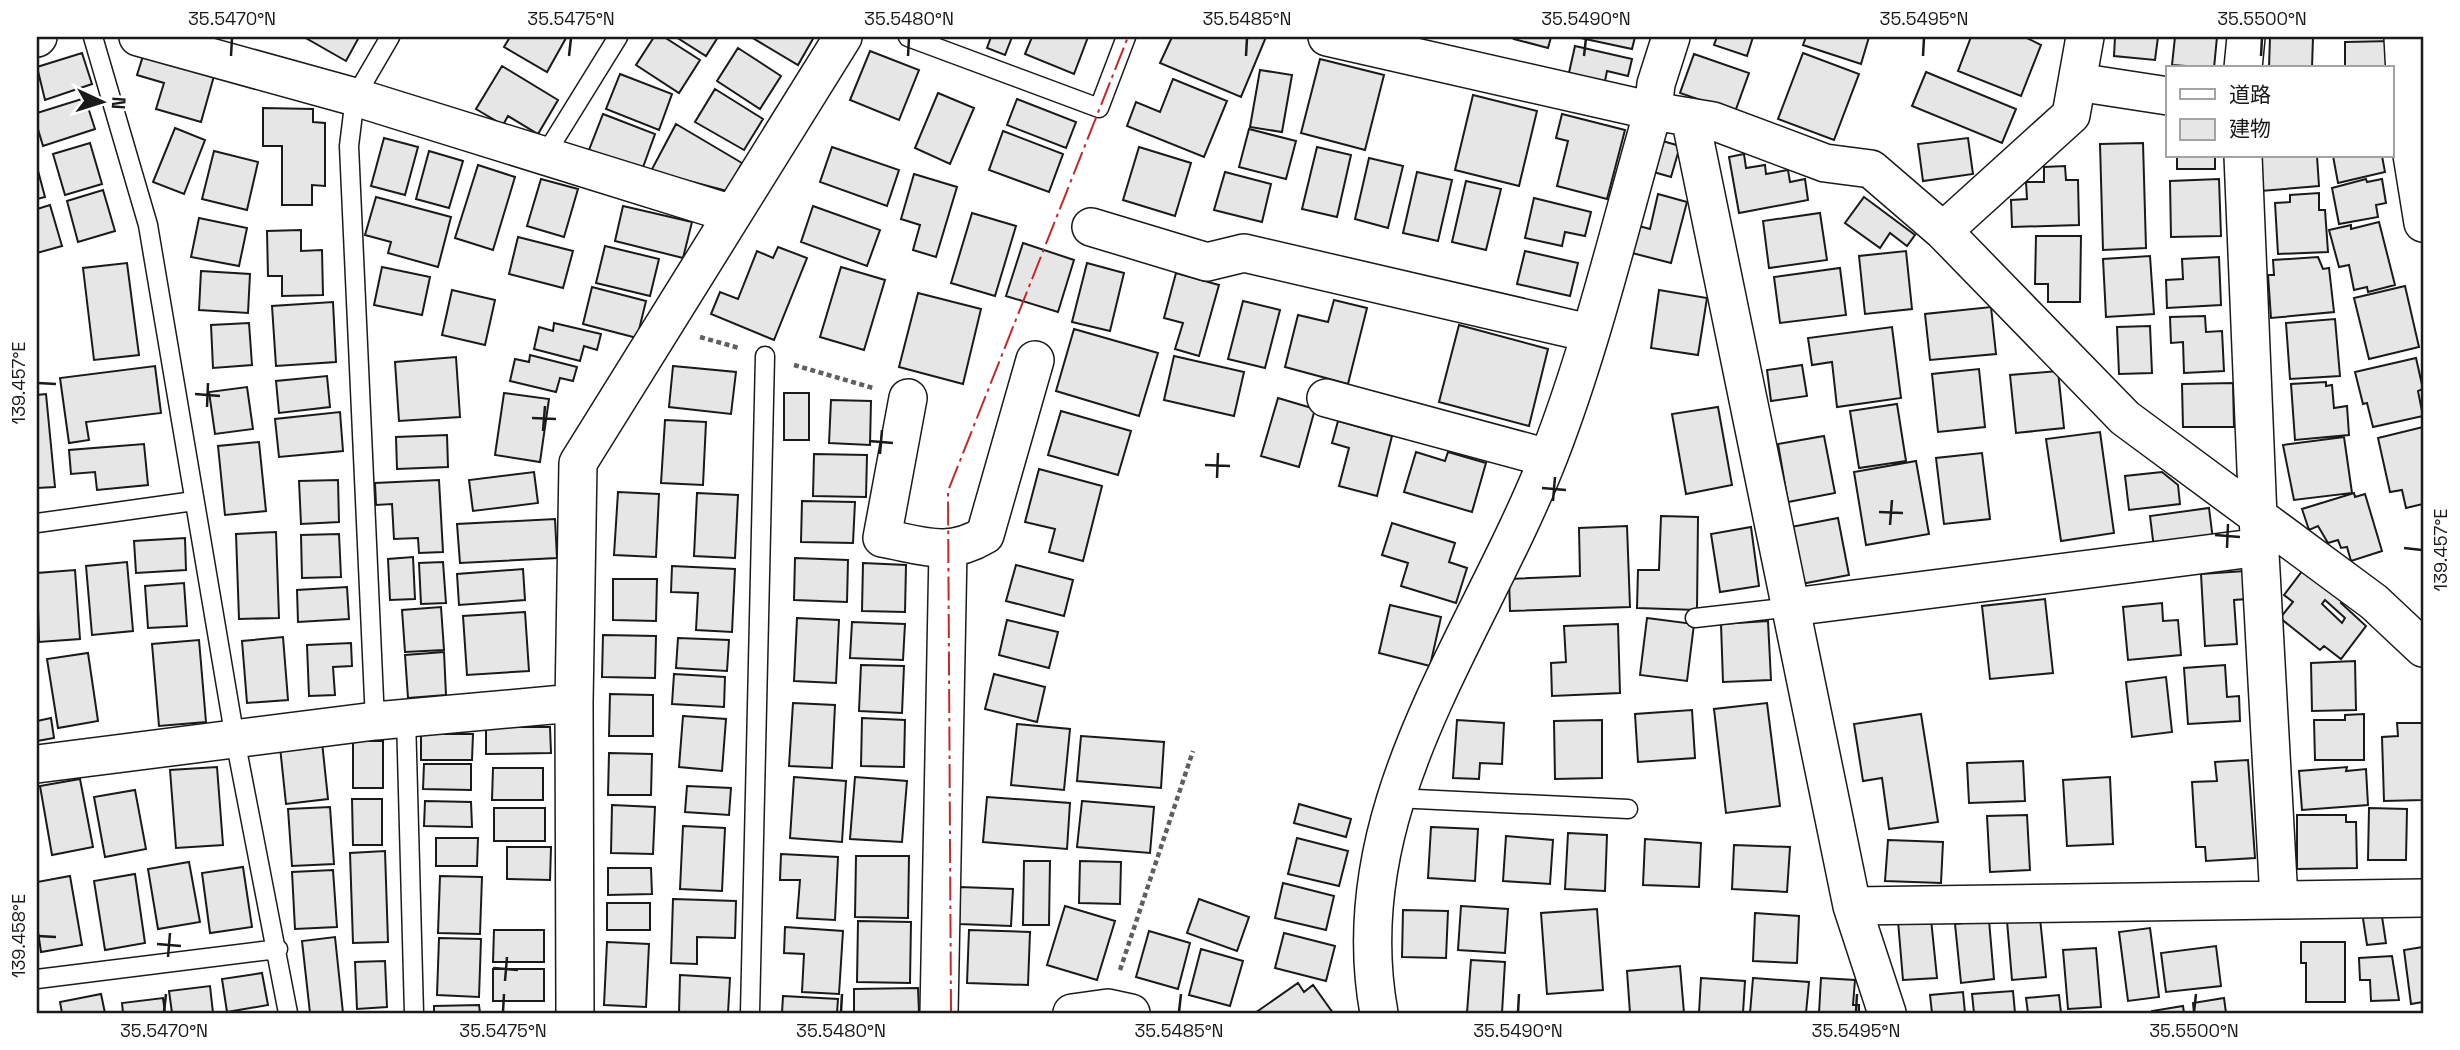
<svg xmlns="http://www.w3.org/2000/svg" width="2460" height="1050" viewBox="0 0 2460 1050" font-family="'Space Grotesk','Noto Sans JP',sans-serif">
	<rect width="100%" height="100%" fill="#fff"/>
	<!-- building -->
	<path fill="#e6e6e6" stroke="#1a1a1a" stroke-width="2" fill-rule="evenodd" d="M304,37H354L358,39L346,61Z
		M510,37H563L566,38L547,72L504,47Z
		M654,37H664L700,60L679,93L636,65Z
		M676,37H718L706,56Z
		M751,37H814L798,65Z
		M991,37H1012L1005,55L987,48Z
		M1032,37H1088L1074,74L1025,54Z
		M1172,37H1266L1241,97L1160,63Z
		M1515,37H1551L1548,48L1514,39Z
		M1576,37H1635L1632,49Z
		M1717,37H1753L1747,56L1714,45Z
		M1806,37H1869L1861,64L1803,45Z
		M1971,37H2025L2041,45L2021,96L1958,71Z
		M2115,37H2158L2155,60L2114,56Z
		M2175,37H2217L2214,68L2172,65Z
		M2270,37H2313L2312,68H2269Z
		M2391,41V68H2345V42Z
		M1575,46L1632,59L1628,76L1607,71L1604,86L1568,77Z
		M738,48L781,76L760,109L717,81Z
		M870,51L919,70L899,120L850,100Z
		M82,53L92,84L45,100L37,67Z
		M1803,53L1859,74L1834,140L1778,119Z
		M1694,54L1749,73L1735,112L1680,93Z
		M143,56L214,76L201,122L156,109L164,83L137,75Z
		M1320,59L1384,75L1365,150L1301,133Z
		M502,66L558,100L538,134L508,116L503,125L476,109Z
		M1260,70L1292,75L1282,132L1250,127Z
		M1926,72L2016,109L2002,143L1912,106Z
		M620,74L672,94L659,130L606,109Z
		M1173,79L1227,101L1204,157L1127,126L1136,102L1160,112Z
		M715,89L763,119L744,150L695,122Z
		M938,93L974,108L950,164L915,148Z
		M1473,95L1537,111L1519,186L1455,170Z
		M85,98L95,129L43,146L37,126V113Z
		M1017,99L1076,122L1066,148L1007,125Z
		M263,108L313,109V122L325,123V186L312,185V205H282V146H263Z
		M603,114L655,134L642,170L589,150Z
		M1562,114L1625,130L1607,199L1557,186L1568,141L1556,138Z
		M676,124L742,163L727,191L651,171Z
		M175,128L205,140L184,194L153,182Z
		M1249,129L1296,141L1286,179L1239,167Z
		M1003,131L1063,154L1049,192L989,170Z
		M384,138L418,147L405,195L371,186Z
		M1968,138L1973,174L1923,181L1918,144Z
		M1659,140L1680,146L1671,177L1650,171Z
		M90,143L102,184L65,195L53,154Z
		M2143,143L2146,248L2103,250L2100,144Z
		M832,147L899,170L887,206L820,182Z
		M1139,147L1191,163L1175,216L1123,200Z
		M1317,147L1351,155L1337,217L1302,209Z
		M214,151L258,162L247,210L202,199Z
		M429,151L463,161L449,208L416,199Z
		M1744,154L1746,168L1765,165L1766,174L1788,170L1790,182L1805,179L1808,200L1739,213L1729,157Z
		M2177,156H2215V169H2177Z
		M2258,156H2317L2319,186L2261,191Z
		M2333,156H2382L2385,172L2338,183Z
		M1369,158L1403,166L1388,228L1355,219Z
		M478,165L515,177L493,250L455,238Z
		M2065,166L2066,180H2078L2079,225L2012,227L2011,200L2027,199L2026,182H2044V167Z
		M37,167L45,197L37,199Z
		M1225,172L1271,184L1262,222L1214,210Z
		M1417,172L1452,180L1438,241L1403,233Z
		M914,174L957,187L936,257L913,250L920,225L901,219Z
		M541,179L578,189L564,237L527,226Z
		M2219,179L2221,236L2171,237L2170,181Z
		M2366,179L2367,182L2382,179L2386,203L2376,205L2378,217L2339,224L2332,188Z
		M1466,181L1501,189L1486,250L1452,242Z
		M103,190L115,231L78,242L67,201Z
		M2319,193V210H2325L2328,252L2278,254L2275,203L2290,202V195Z
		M1658,194L1687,202L1671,263L1632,253L1639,226L1650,229Z
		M376,197L451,217L438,267L388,253L391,242L365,235Z
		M1864,197L1915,235L1907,246L1890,233L1880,248L1845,223Z
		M1534,198L1591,212L1585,236L1565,232L1562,246L1525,238Z
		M50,205L62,246L37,253V209Z
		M623,206L692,222L683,258L615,241Z
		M813,206L880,230L867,266L801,242Z
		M972,213L1016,226L995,296L951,283Z
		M1820,213L1827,260L1769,268L1763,221Z
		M199,218L247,228L239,266L191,257Z
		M2379,222L2395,285L2368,292L2367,287L2354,290L2349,265L2339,267L2329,230L2351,225V229Z
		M301,230V251L322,250L323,295L282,296V276H268L267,231Z
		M2036,236H2081L2080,302H2048V284H2035Z
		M518,237L573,251L563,288L509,274Z
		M1023,243L1074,260L1058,312L1006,296Z
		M605,246L659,259L650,296L596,283Z
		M778,247L807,258L774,340L711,314L720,292L738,299L757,251L773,258Z
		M1525,251L1578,263L1570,296L1517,284Z
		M1906,251L1912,309L1865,314L1859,256Z
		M2150,256L2154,314L2106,317L2103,259Z
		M2219,257L2221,305L2167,308L2166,280L2183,279L2182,259Z
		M2318,257L2323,269L2329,268L2334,312L2271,318L2268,275H2274L2273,260Z
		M127,263L139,355L94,360L83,268Z
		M1087,263L1124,273L1110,331L1072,322Z
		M382,267L430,277L422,315L374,305Z
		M841,267L885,280L864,350L820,337Z
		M1840,268L1846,315L1780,323L1774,277Z
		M201,271L250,274L248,313L199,310Z
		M1176,273L1219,285L1199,356L1175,349L1183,323L1164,318Z
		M2405,286L2419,347L2369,359L2354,298Z
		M592,287L646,301L637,338L583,324Z
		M452,290L495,300L485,345L442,335Z
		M1659,290L1707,298L1698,355L1651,348Z
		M918,293L981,309L963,384L899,367Z
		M1334,300L1367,308L1348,384L1285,367L1298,315L1328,322Z
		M1243,301L1280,310L1265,368L1228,359Z
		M333,302L336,362L276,366L272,306Z
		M1991,307L1996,354L1930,360L1925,314Z
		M2205,316L2206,332L2222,331L2224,371L2184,373L2183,342L2171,343L2170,317Z
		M2335,319L2340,376L2290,379L2286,323Z
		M249,323L252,365L213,368L211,325Z
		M554,323L601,334L597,350L584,346L580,361L534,349L539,327L553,331Z
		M1459,325L1548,349L1529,426L1439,402Z
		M2150,326L2152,373L2119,374L2117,327Z
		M1892,327L1901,398L1837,407L1832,362L1812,365L1808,338Z
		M1074,329L1158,353L1139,416L1056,391Z
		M530,355L577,367L573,381L560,378L556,392L510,381L515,359L529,362Z
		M1174,356L1244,372L1234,416L1164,400Z
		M456,357L460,417L399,421L395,362Z
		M2416,358L2423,389L2418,391L2423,416L2373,427L2367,403L2363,404L2355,372Z
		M1802,365L1807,396L1771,401L1767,370Z
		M155,366L161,413L86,422L89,440L69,443L60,378Z
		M673,366L736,372L731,414L669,407Z
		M1979,369L1985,427L1938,432L1932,374Z
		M2058,371L2064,428L2016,433L2010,375Z
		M327,376L330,407L279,413L276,381Z
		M2326,382V386L2332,385L2334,408L2347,406L2349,435L2295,440L2291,384Z
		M2233,383L2234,427H2183L2182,384Z
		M247,387L253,429L215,434L209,392Z
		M504,393L549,399L540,462L495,455Z
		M784,393H809V440H784Z
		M46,394L55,487L37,488V395Z
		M1278,398L1315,409L1299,467L1261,456Z
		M831,400L871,401L870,445L829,443Z
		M1897,404L1906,461L1859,468L1850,411Z
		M1718,407L1732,485L1686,494L1672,414Z
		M1061,411L1131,431L1118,475L1048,455Z
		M340,412L343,451L279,457L275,419Z
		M665,420L706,422L703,485L661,483Z
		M1338,421L1392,436L1377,496L1339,486L1349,448L1332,443Z
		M2423,427V504L2406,508L2402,490L2390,492L2378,438Z
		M2100,432L2114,533L2061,541L2046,439Z
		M447,435L448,467L397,469L396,437Z
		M1824,436L1835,493L1788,502L1778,444Z
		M2344,437L2352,493L2294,500L2283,445Z
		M259,442L266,511L225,515L218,446Z
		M144,444L148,485L97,490L95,472L71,474L69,450Z
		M1416,452L1445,461L1448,452L1486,463L1472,512L1404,492Z
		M1982,453L1990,519L1944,524L1936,458Z
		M814,454L867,455L866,497L813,496Z
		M1916,461L1929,534L1866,545L1854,472Z
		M1039,469L1102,486L1083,561L1049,552L1055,529L1025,522Z
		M534,472L538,503L473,511L469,480Z
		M2162,472L2178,485L2180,504L2129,510L2125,476Z
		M338,480L339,522L301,524L299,481Z
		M439,480L443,552L419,553L418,538L394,539L392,504L376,505L375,483Z
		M618,492L659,494L656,557L614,555Z
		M697,493L738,495L735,558L694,556Z
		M2354,493L2355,497L2365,494L2382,551L2351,561L2347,547L2341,548L2338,540L2328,543L2318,526L2309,530L2302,509Z
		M802,501L855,502L853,543L801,542Z
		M2209,508L2213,540L2154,548L2150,516Z
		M1661,516L1698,517L1697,610L1637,608L1638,570H1659Z
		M1838,518L1849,575L1801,584L1791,527Z
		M555,519L557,558L460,563L457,524Z
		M1392,523L1455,543L1449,562L1467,568L1456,603L1401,586L1408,563L1382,555Z
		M1627,526L1630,607L1510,611L1509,579L1580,576L1579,528Z
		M1751,527L1759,586L1720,592L1711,534Z
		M276,532L279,618L239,619L236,534Z
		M339,534L341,577L302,578L301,535Z
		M185,538L186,570L136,573L134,541Z
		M413,557L415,599L390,600L388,559Z
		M795,558L848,560L847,602L794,600Z
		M127,562L133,631L92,635L86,566Z
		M443,562L446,603L421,604L419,563Z
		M863,563L906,565L905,612L862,611Z
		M1016,565L1073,580L1064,616L1006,601Z
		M672,566L735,569L732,632L696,630L698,593L671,592Z
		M523,569L525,600L459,605L457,574Z
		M75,570L80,639L39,642L37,573Z
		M2303,570L2342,601L2341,603L2366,626L2341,659L2324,646L2320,650L2280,618L2293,602L2284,595ZM2325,600L2345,618L2342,623L2322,604Z
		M2245,571L2247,599L2234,600L2237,644L2205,646L2201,574Z
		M613,579H657L656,621L613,620Z
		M184,583L187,626L148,628L145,586Z
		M347,587L349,619L298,622L297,590Z
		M2045,599L2053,673L1990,679L1982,606Z
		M2162,603L2163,621L2178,620L2181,655L2128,660L2123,607Z
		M1390,605L1441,617L1430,666L1379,653Z
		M441,607L444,650L405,652L402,610Z
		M525,612L529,671L467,675L463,616Z
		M797,618L839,620L836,683L794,681Z
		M1647,618L1694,624L1687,681L1640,675Z
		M1007,620L1058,632L1049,668L999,655Z
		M1768,621L1771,680L1723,682L1721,624Z
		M852,622L905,624L903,660L850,658Z
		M1618,624L1620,693L1552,696L1551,663L1566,662L1564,626Z
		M603,635L656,636L655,678L602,677Z
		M283,637L288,700L247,703L242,641Z
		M678,638L729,640L727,671L676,668Z
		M199,640L206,722L159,726L152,644Z
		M351,643L352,666L333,667L335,695L309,696L307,645Z
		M444,652L446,695L408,698L405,655Z
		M88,653L98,721L58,728L47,659Z
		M2355,661L2356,710L2312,711L2311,663Z
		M861,665L904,666L902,713L859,711Z
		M2225,665L2227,697L2239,696L2240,721L2188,724L2184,668Z
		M674,674L725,677L724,707L672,704Z
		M994,674L1045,687L1037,722L985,709Z
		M2166,677L2172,732L2132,737L2126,682Z
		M610,694L653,695V736H609Z
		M793,703L835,705L832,768L789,766Z
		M1767,703L1780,806L1726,813L1714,709Z
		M1692,710L1695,758L1638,762L1635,714Z
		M1921,714L1938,822L1889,829L1882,778L1863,781L1854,724Z
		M2364,714V760H2315L2314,720H2345V715Z
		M683,716L726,719L722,771L679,767Z
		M51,718L54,738L37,741V721Z
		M862,718L905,720L904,767L861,766Z
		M1457,720L1504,723L1502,764L1480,763L1479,779L1453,778Z
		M1602,720V778L1555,779L1554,721Z
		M2397,723H2423V800L2384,801L2382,737L2398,736Z
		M1017,724L1070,729L1064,790L1011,785Z
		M486,727H550L551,753L486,754Z
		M421,734H473L472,760H421Z
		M1081,736L1164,742L1161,788L1077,781Z
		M353,741H383V788H353Z
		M322,742L328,799L286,804L280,747Z
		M609,753L652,754L651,795H608Z
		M2248,760L2255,858L2206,861L2205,847H2196L2192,782L2217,781L2215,762Z
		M2023,761L2025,801L1969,803L1967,763Z
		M424,764H471V790L423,789Z
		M217,767L223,845L176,848L170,770Z
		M2347,767L2346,771L2366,769L2368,805L2302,810L2299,771Z
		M493,768H543V800H492Z
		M794,777L846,781L842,842L790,838Z
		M855,777L907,781L902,842L850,839Z
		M2110,777L2113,844L2067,846L2063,780Z
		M80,779L93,847L52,855L40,786Z
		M687,786L731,788L729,815L685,812Z
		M135,790L146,849L105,857L94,797Z
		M987,797L1070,803L1067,849L983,842Z
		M352,799H382V845H353Z
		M425,801L471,802L472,827L424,826Z
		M1082,801L1154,807L1150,853L1077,847Z
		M1299,804L1351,819L1346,837L1294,823Z
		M612,805L655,807L653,854L611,853Z
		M330,807L334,864L292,866L288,809Z
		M494,808H545V841H494Z
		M2369,808L2407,809L2406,860H2368Z
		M2027,815L2030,870L1990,872L1987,816Z
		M2297,815H2346V822H2356L2357,868L2297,869Z
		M683,826L725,828L722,891L680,889Z
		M1431,827L1478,829L1475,881L1428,878Z
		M1568,833L1607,835L1605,891L1565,889Z
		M1506,836L1553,840L1550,884L1503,881Z
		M436,838H478L477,866H436Z
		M1297,838L1348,851L1339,886L1288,874Z
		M1645,839L1701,843L1699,887L1643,885Z
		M1888,840L1943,842L1941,883L1885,881Z
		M1734,845L1790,847L1787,892L1732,889Z
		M507,847H551L550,880L507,879Z
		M385,851L388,942L353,943L350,853Z
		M781,854L838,857L835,920L797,918L800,880H780Z
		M856,856H909L908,918L855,917Z
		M1024,861H1050L1049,925H1023Z
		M1080,861L1121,862L1120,904L1079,903Z
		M189,862L200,922L158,929L148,869Z
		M243,867L252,927L210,933L202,873Z
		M608,868H651L652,894L608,895Z
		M333,870L337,927L295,929L292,872Z
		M135,874L145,943L105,950L94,881Z
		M70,876L82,945L41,952L37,925V882Z
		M440,876L482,877L480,934L438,933Z
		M1283,883L1334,896L1326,930L1275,918Z
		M960,887L1013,889L1011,926L959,924Z
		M673,899L736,901L735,938L697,937V964L671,963Z
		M1199,899L1249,917L1237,951L1187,933Z
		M607,903H650V930H607Z
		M1065,906L1115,921L1097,980L1047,965Z
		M1461,906L1508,909L1505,953L1458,950Z
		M1597,909L1603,990L1547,994L1541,913Z
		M1403,910L1448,911L1446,958L1402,957Z
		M2381,910L2386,943L2367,945L2362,912Z
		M1755,913L1799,916L1797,963L1753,961Z
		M2040,918L2046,977L2012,980L2007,921Z
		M1931,919L1937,978L1903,980L1898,921Z
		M1989,920L1994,979L1961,983L1955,924Z
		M858,921L911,922L910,983L857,982Z
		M785,927L843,931L839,994L802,992L804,954L784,953Z
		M2150,928L2159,997L2128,1001L2119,932Z
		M494,930H544V962H493Z
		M969,930L1030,932L1028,985L967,983Z
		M1149,931L1190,943L1178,989L1136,977Z
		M1284,933L1335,946L1326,981L1275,968Z
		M335,937L343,1013H310L302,941Z
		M439,938L481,939L479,997L437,995Z
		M607,942L649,944L646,1007L604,1005Z
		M2301,942H2345V1002H2306V963H2301Z
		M2216,946L2221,986L2166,992L2161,953Z
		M2423,947V1002L2411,1004L2404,950Z
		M2096,948L2101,1007L2068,1009L2063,950Z
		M1201,949L1243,961L1230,1006L1189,995Z
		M2392,956L2399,1000L2371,1001L2370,980H2360L2359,958Z
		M1471,960L1505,962L1502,1013H1467Z
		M385,961L387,1007L357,1009L355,962Z
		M1680,966L1684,1013H1630L1627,971Z
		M493,969H544V1001H493Z
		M262,973L268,1005L227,1012L222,979Z
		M680,975L730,978L728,1013H679Z
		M1701,978L1745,981L1743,1013H1699Z
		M1753,978L1809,982L1806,1013H1750Z
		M1821,978L1855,980L1853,1005H1859V1013H1819Z
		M1298,983L1304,992L1313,985L1333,1013H1255Z
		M210,986L213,1013H172L169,991Z
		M918,988L919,1013H854V989Z
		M2013,991L2015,1013H1974L1972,994Z
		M1963,992L1965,1013H1932L1930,995Z
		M101,994L105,1013H62L60,1002Z
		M2059,995L2061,1013H2028L2026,998Z
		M783,996L838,999L837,1013H782Z
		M163,998L165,1013H123L122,1003Z
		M2224,998L2226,1013H2194L2193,1003Z
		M479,1005L480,1013H434V1006Z
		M2183,1006L2184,1013H2152V1011Z"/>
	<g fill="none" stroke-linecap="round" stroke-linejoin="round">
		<defs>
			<path id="service" d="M93,37L148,225L235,739L288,1013
				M908,37L1099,108L1126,37
				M545,155L618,37
				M37,523L194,501
				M1695,618L1792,607
				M406,717L414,1013
				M375,721L349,146L355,97L390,37
				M1395,798L1628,809
				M37,979L278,949
				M750,1013L765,356"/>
			<path id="minor" d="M138,37L355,97L732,214
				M1327,37L1653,111L1713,121L1825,163L1871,169L1943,231L2071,115L2085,37
				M2403,37L2408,130L2423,223
				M37,38L38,37
				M2243,68L2246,37
				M2077,82L2168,96
				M1690,117L1852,906L1887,1013
				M1091,227L1207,262L1244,253L1589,333
				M1943,231L2125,418L2374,602L2423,648
				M908,398L882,538C922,545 947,558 985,535L1035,360
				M1326,398L1548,458
				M1792,607L2261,547
				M37,764L375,721L574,703
				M2279,900L2423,898
				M1852,906L2279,900L2258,517L2243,156
				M575,1013L574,703L578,463L843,37
				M939,1013L948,550
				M1072,1013L1108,1008L1131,1013
				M1379,1013C1341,806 1478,638 1549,456C1592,345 1620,226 1653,111L1656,84L1671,37"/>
		</defs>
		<!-- service casing -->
		<use href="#service" stroke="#1a1a1a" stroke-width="21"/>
		<!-- minor casing -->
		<use href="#minor" stroke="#1a1a1a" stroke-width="40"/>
		<!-- path -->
		<path stroke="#5f5f5f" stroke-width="4.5" stroke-dasharray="5 3.5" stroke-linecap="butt" d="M700,337L739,348
			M794,365L873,388
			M1120,970L1193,751"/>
		<!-- service -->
		<use href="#service" stroke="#fff" stroke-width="18"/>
		<!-- minor -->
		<use href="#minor" stroke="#fff" stroke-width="37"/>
		<!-- power -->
		<path stroke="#c62828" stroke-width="2" stroke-dasharray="24 5 3.5 5" stroke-linecap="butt" d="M951,1013L948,491L1128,37"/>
	</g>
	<!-- ticks -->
	<path fill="none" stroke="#1a1a1a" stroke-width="2.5" d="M231,56L232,38M569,56L571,38M908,56L909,38M1246,56L1247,38M1584,56L1586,38M1923,56L1924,38M2261,56L2262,38M38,383L56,384M195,394L220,396M207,407L208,383M532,418L556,419M543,431L545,406M869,441L893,443M880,454L882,430M1205,465L1230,466M1217,478L1218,453M1542,488L1566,490M1553,501L1555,477M1879,512L1903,513M1890,525L1892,500M2215,535L2240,537M2227,548L2228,524M2404,548L2422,550M38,936L56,937M157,944L181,946M168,957L170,933M493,968L518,970M505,981L507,957M164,1012L166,994M503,1012L504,994M841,1012L842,994M1179,1012L1181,994M1518,1012L1519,994M1856,1012L1857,994M2194,1012L2196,994"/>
	<!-- border -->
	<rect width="2460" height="1050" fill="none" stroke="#ffffff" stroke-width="77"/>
	<!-- legend -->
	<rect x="2166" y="66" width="228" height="91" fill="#ffffff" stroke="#a3a3a3" stroke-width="2"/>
	<rect x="2180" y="89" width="35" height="10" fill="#ffffff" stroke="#a3a3a3" stroke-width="2"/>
	<text x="2229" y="102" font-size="21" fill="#1a1a1a">道路</text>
	<rect x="2180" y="119" width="35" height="21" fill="#e6e6e6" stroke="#a3a3a3" stroke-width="2"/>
	<text x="2229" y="136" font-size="21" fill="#1a1a1a">建物</text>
	<!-- north arrow -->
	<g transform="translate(102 102) rotate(94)" stroke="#ffffff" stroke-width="5" paint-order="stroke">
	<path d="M0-5L12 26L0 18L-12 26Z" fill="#1a1a1a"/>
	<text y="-10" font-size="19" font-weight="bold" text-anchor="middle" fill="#1a1a1a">N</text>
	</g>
	<rect x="38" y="38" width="2384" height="974" fill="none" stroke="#1a1a1a" stroke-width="2.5"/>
	<g font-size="18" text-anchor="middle" fill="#1a1a1a">
		<text x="232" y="25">35.5470°N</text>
		<text x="571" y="25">35.5475°N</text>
		<text x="909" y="25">35.5480°N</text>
		<text x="1247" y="25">35.5485°N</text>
		<text x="1586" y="25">35.5490°N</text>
		<text x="1924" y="25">35.5495°N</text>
		<text x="2262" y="25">35.5500°N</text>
		<text transform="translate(19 383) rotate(-90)" y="6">139.457°E</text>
		<text transform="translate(2441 550) rotate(-90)" y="6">139.457°E</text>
		<text transform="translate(19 936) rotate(-90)" y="6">139.458°E</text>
		<text x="164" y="1037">35.5470°N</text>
		<text x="503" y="1037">35.5475°N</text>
		<text x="841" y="1037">35.5480°N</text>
		<text x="1179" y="1037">35.5485°N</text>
		<text x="1518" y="1037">35.5490°N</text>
		<text x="1856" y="1037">35.5495°N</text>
		<text x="2194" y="1037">35.5500°N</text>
	</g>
</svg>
